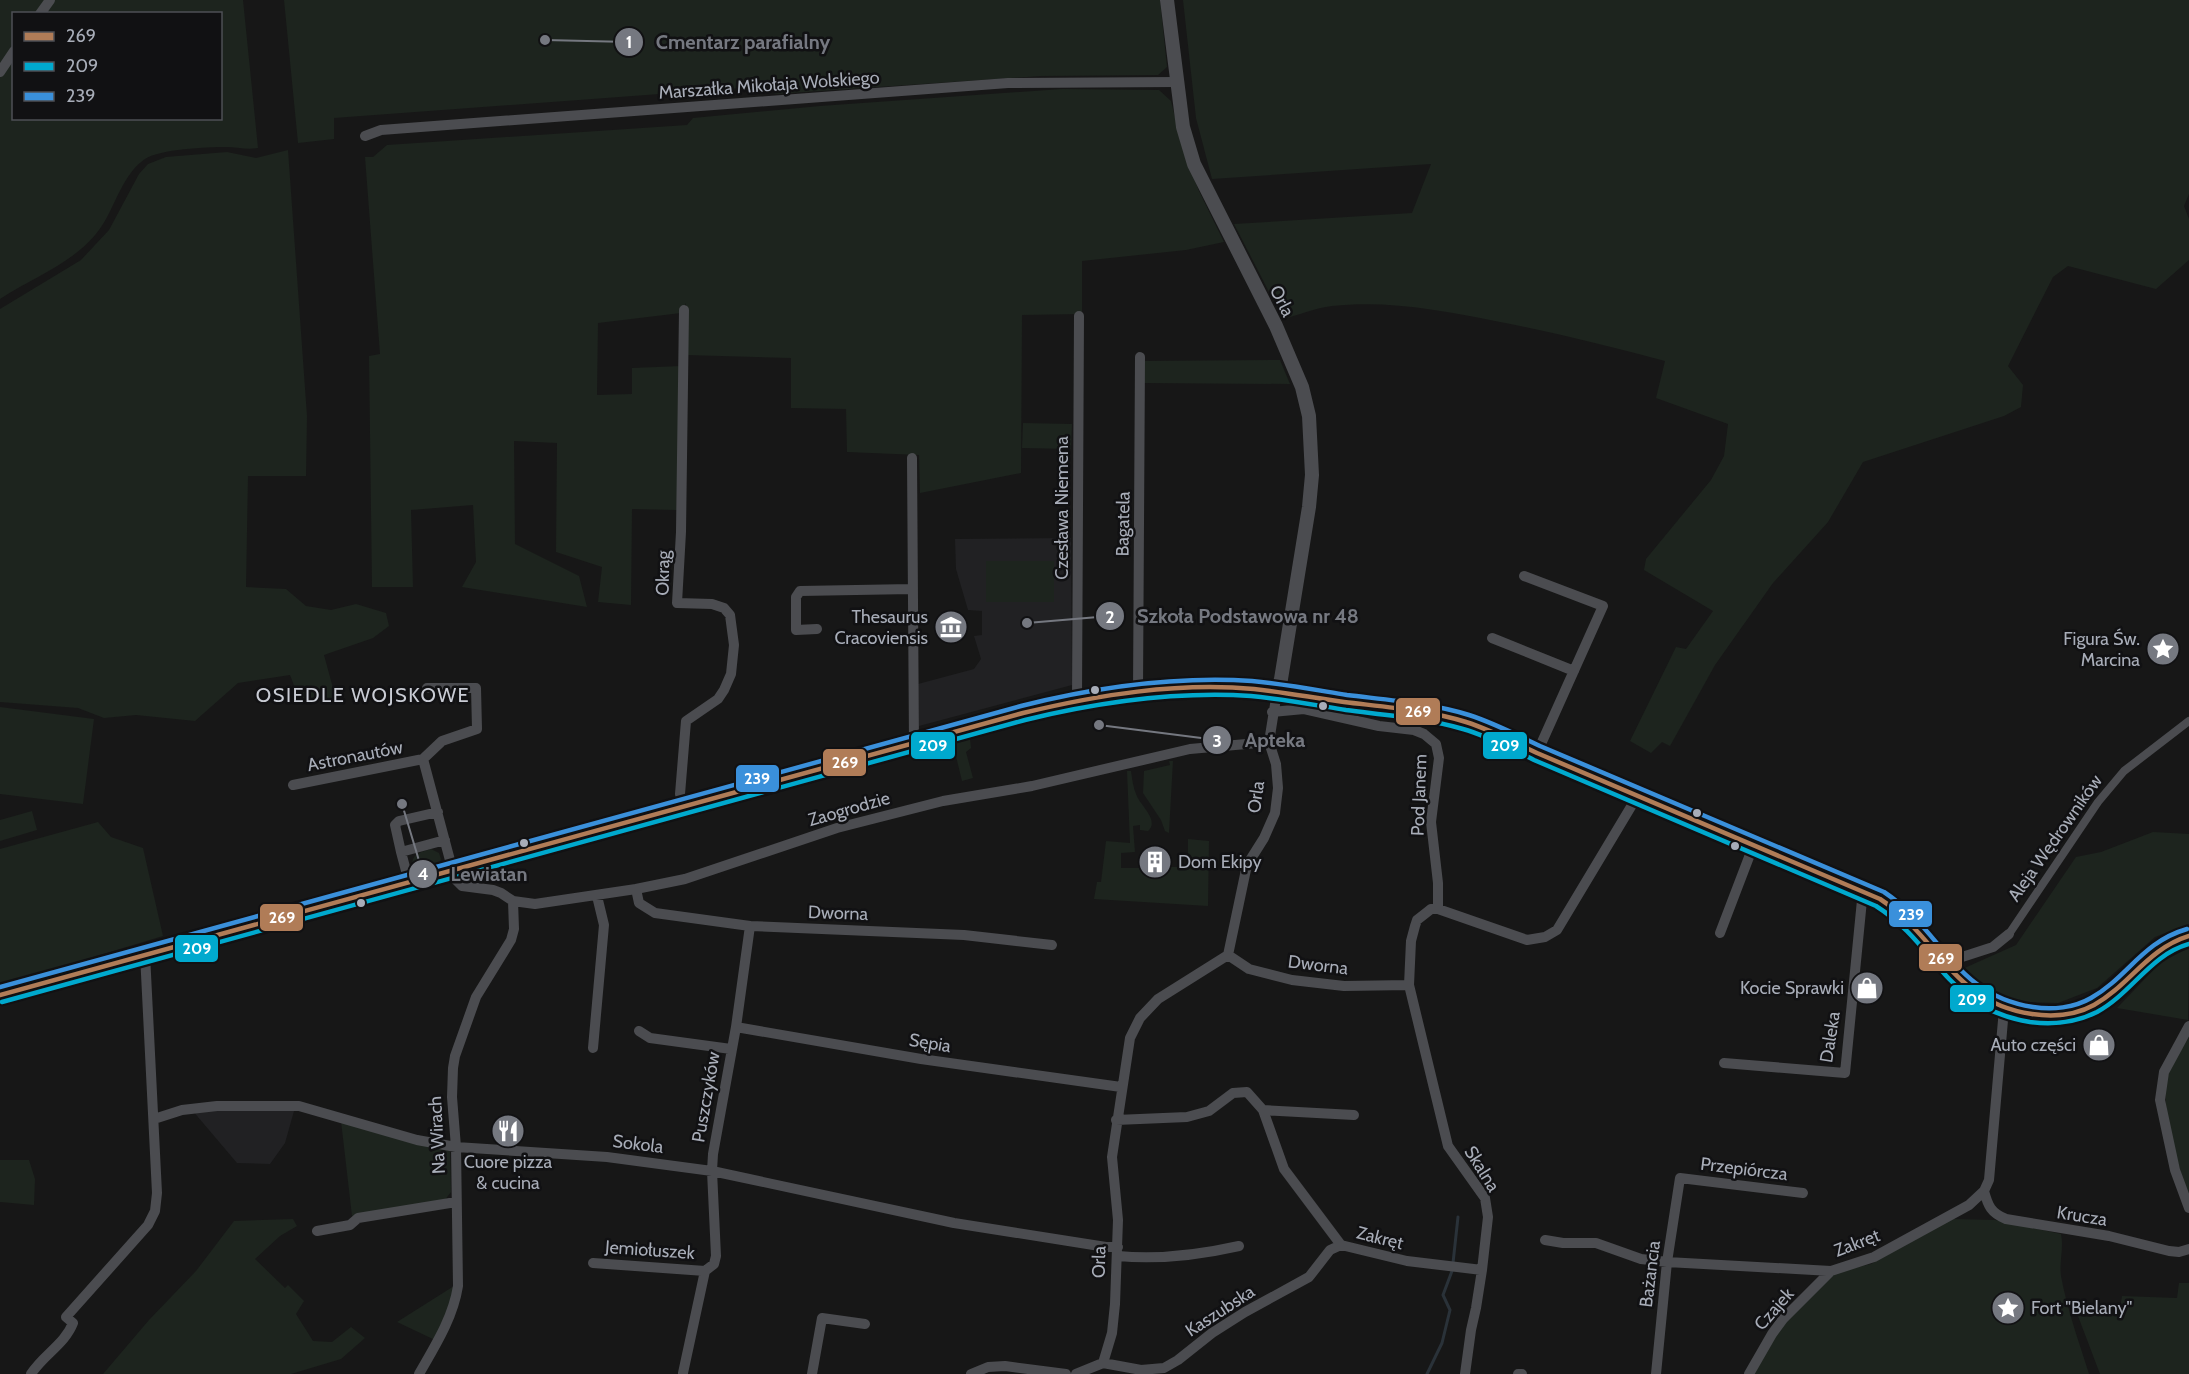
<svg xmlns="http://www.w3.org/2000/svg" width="2189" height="1374" viewBox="0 0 2189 1374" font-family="Cabin,sans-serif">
	<rect width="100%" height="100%" fill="#171717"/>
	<!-- built -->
	<path fill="#212123" d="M1071,538L1072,685L919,726L918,684L974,669L981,659L974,636L982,635V611L968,610L956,569L955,539Z
		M192,1110L294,1111L285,1143L270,1164L237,1163Z"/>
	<!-- green -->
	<path fill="#1d241e" d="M0,0H45L36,13L14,14L13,44L0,64Z
		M53,0H243L258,148C246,150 237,147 226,147C207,147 160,149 145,159C123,174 116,204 103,224C80,261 35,276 0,299V77L13,57L14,118H220V14L43,13Z
		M284,0H1160L1167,67L1158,75L1041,76L775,94L767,86L334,118V139L298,143Z
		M1183,0H2189V194L2184,206L2189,219V260L2156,289L2068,266L2053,277L2008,366L2023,385L2021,407L2004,416L1863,462L1828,522L1773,583L1715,665L1670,746L1662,742L1651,753L1630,741L1676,647L1686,649L1713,611L1644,570L1646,559L1711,480L1724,456L1728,424L1656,398L1665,361C1609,346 1552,332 1495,321C1441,310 1387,300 1332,306C1315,308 1299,315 1283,319L1234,224L1412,213L1431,164L1212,179L1196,118Z
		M1062,89L1159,90L1171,101L1184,153L1199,191L1224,242L1186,250L1082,261V314L1022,315L1021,473L920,493L919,455L847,452L846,409L791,408V358L686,355V303L681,313L598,323L597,395L632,394V368L681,366L677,510L632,509L631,605L598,602L602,567L556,552L557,443L514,441L515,544L579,576L587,607L462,587L476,562L473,505L411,510L413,587H372L369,356L380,354L365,157H373L387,145L687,125L693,118L820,106Z
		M288,150L307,416L306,476H248L246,587L286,589L306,606L331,610L356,604L386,613L389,626L373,638L324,655L336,699L300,701L290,675L238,683L195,721L136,715L104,718L78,708L0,702V309L81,260L109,230L139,174L148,164L166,157L227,152L256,158Z
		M1280,360L1290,384L1142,383L1143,361Z
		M1023,423L1072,424L1071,449L1022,448Z
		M986,561H1054V602H986Z
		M0,707L94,719L83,804L0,794Z
		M970,739L971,748L966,752L973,778L962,781L953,744Z
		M1169,761H1173L1169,833L1165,831L1161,820L1143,793L1144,771L1170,765Z
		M1127,771H1131C1132,778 1133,787 1136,794C1140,806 1160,820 1148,831L1140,830V825L1133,826L1135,852L1121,853V868H1150V873L1169,872V867H1188V839L1209,841L1208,906L1094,899L1097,882H1101L1106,841L1130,843Z
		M32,811L37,830L0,841V820Z
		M98,822L111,837L143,848L163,936L0,985V849Z
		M2153,832L2189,834V924L2155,937L2097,988L2058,1003L2026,1002L1991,994L1960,970L2016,945L2076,857L2101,852Z
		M431,849L439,853L441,859L439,865L423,871L416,870L412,863C413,853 422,852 431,849Z
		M2189,948L2188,1020L2117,1008L2161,962Z
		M2189,1037V1194C2178,1169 2162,1110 2166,1083C2169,1066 2180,1052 2189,1037Z
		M341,1121L450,1151L451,1192L444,1201L352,1216Z
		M0,1160H29L35,1179L34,1205L0,1202Z
		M293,1219L297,1226L280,1236L255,1259L285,1288L288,1285L304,1301L296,1314L313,1341L332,1342L351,1327L365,1338L341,1359L291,1374H103L149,1320L196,1271L234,1221Z
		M1952,1219L1995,1220L2061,1234C2064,1248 2059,1262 2061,1276C2067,1309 2079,1342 2089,1374H1754L1773,1335L1793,1312L1837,1272L1871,1264Z
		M2179,1283H2189V1374H2100L2078,1316L2091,1317L2094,1313L2119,1315L2122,1296L2177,1298Z
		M454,1286L452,1302L435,1340L397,1322Z"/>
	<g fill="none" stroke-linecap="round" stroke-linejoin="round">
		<!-- stream -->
		<path stroke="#2a3239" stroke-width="3" d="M1453,1263L1458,1217
			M1427,1374L1442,1343L1450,1310L1443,1295L1452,1271"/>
		<!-- pedestrian -->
		<path stroke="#4b4c50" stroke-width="8" d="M2009,934L2098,802L2124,771L2189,721"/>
		<!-- minor -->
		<path stroke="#4b4c50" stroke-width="10" d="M40,14L50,0
			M0,72L14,51
			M365,136L381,130L1008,83L1177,82
			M912,458L914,743
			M1524,576L1603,606L1537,753
			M817,629L796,630V597L800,591L912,589
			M1492,638L1574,671
			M427,688H476L477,729L442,741L423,759L455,879L462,886L493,890L501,893L513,901L535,904L636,889L685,879L837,828L943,801L1032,786L1190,749L1269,742
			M1138,691L1140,357
			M1077,700L1079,316
			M1272,712L1304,709L1379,726L1414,730L1424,734L1436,744L1439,758L1431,822L1438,883V909
			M293,785L423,759
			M683,807L680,794L686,721L718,699L724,690L731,674L734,645L730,615L724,608L712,604L677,603L681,532L684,310
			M401,852L395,825L399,821L438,812
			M409,882L401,852L445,840
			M636,889L639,903L655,913L750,926L964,935L1052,945
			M1720,933L1754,844
			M1228,955L1249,969L1292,980L1344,986L1409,985
			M1946,967L1959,958L1993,947L2009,934
			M2189,1026L2164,1072L2160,1100L2175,1170L2189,1208
			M736,1027L921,1059L1121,1087
			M639,1031L650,1038L731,1049
			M593,1048L604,925L597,896
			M1724,1063L1845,1073L1863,890
			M1263,1110L1354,1115
			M154,1119L182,1110L217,1106H299L417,1140L456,1147L607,1157L712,1171L954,1223L1106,1247H1118
			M1116,1120L1187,1117L1209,1111L1233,1093L1247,1092L1263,1110L1284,1169L1341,1245
			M1984,1191C1988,1206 1991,1213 2006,1219L2109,1236L2169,1251L2179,1252L2189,1249
			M317,1231L350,1225L358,1218L456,1202
			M1545,1240L1563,1243H1596L1641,1259L1667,1262L1831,1271L1874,1257L1969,1205L1984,1191L1989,1180L2004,1009
			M1341,1245L1407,1261L1482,1270
			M1118,1256C1159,1260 1199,1255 1239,1246
			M593,1263L705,1271
			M705,1271L714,1264L716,1256L712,1171L713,1154L736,1027L750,926
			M1103,1363L1112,1333L1115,1304L1118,1220L1112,1157L1130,1038L1140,1018L1158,999L1228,955L1247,865L1264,838L1275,813L1278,788L1276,764L1269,742L1277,692
			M1103,1363L1141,1370L1164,1368L1178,1360L1212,1333L1245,1312L1309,1277L1330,1250L1341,1245
			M683,1373L705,1271
			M31,1374C43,1355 65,1344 73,1323L66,1317L148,1225L155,1211L157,1193L145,954
			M419,1374C435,1346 453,1318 458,1286L456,1147L452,1097L453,1068L455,1056L476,997L511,940L514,929L513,901
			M812,1374L822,1318L865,1324
			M971,1374L988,1367L1005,1366L1066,1374
			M1076,1374L1103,1363
			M1465,1374L1471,1330L1476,1308L1482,1270L1488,1217L1485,1198L1448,1146L1409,985L1411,941L1415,926L1417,920L1426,913L1431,909H1438L1527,940L1545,937L1557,930L1638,795
			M1518,1374H1522
			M1656,1374L1667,1262L1680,1178L1803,1193
			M1749,1374L1772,1334L1783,1319L1831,1271"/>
		<!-- tertiary -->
		<path stroke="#4b4c50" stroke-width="14" d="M1167,0L1183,127L1194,164L1276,326L1302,387L1309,416L1312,475L1309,507L1281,679L1277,692
			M0,995L145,954L1023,713L1077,700L1138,691L1181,688L1252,689L1433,714L1466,722L1498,734L1537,753L1880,899C1886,903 1893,907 1899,912C1912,922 1922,936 1932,949C1962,987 1986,1010 2036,1015C2059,1017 2082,1014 2102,1000C2131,980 2152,943 2189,936"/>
		<defs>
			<path id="bus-1" d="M0,995L1023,713C1098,695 1176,682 1254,689C1284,692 1314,698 1344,702C1385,707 1427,710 1466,722C1491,730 1514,742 1537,753L1880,899C1940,938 1951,1002 2032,1014C2053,1017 2076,1015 2094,1005C2130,985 2147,949 2189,936"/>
			<path id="bus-2" d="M2,1002L1025,720C1099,702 1174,691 1251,696C1283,699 1315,705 1346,710C1385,715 1425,718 1463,729C1488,736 1511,749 1534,760L1876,906C1939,946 1944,1008 2030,1022C2053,1025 2077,1022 2097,1012C2132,993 2150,955 2189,944"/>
			<path id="bus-3" d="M0,987L1021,706C1097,687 1174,676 1252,681C1284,684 1316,690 1347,695C1388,700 1430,703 1469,715C1494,723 1517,735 1540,746L1884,892C1943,931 1954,995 2033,1007C2052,1010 2074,1008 2091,998C2128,977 2142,942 2187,929"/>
		</defs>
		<!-- bus-1 casing -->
		<use href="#bus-1" stroke="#111113" stroke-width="9"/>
		<!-- bus-2 casing -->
		<use href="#bus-2" stroke="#111113" stroke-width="9"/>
		<!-- bus-3 casing -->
		<use href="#bus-3" stroke="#111113" stroke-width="9"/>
		<!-- bus-1 -->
		<use href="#bus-1" stroke="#b07c57" stroke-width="4.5"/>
		<!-- bus-2 -->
		<use href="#bus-2" stroke="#00a9ce" stroke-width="4.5"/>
		<!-- bus-3 -->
		<use href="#bus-3" stroke="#3a90db" stroke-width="4.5"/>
	</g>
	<!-- icons -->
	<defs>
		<symbol id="museum-disc" viewBox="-11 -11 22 22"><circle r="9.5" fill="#757880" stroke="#111113"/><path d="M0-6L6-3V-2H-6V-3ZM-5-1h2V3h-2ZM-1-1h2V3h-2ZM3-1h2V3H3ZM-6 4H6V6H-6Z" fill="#fff"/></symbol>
		<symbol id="sight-disc" viewBox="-11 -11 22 22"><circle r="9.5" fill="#757880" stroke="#111113"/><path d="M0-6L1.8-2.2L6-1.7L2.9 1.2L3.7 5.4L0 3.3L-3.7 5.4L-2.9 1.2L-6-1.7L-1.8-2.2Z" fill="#fff"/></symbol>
		<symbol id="building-disc" viewBox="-11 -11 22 22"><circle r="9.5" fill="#757880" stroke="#111113"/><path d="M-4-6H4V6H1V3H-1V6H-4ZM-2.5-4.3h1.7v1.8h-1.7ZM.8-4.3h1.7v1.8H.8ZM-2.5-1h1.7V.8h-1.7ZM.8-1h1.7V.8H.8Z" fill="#fff"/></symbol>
		<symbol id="shop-disc" viewBox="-11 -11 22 22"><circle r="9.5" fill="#757880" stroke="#111113"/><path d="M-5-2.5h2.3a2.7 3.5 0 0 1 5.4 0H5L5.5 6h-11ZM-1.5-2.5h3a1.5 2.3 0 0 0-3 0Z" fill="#fff"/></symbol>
		<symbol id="restaurant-disc" viewBox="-11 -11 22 22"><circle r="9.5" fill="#757880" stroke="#111113"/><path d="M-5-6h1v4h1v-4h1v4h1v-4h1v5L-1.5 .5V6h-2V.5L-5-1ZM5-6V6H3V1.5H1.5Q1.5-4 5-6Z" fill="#fff"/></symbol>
	</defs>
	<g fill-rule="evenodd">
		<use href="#museum-disc" x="932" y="608" width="38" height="38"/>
		<use href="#sight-disc" x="2144" y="630" width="38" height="38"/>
		<use href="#building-disc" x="1136" y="843" width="38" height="38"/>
		<use href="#shop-disc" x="1848" y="969" width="38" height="38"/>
		<use href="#shop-disc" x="2080" y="1026" width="38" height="38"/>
		<use href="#restaurant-disc" x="489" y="1112" width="38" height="38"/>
		<use href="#sight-disc" x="1989" y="1289" width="38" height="38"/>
	</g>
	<!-- markers -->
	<g fill="#a8adb8" stroke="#111113" stroke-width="2">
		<circle cx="1095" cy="690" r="5"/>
		<circle cx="1323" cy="706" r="5"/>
		<circle cx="1697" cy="813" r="5"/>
		<circle cx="524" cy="843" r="5"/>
		<circle cx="1735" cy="846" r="5"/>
		<circle cx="361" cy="903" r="5"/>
	</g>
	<g text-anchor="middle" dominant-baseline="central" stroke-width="5" stroke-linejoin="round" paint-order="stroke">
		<!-- street labels -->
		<g font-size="18" fill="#a8adb8" stroke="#111113">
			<text transform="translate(769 85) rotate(-4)">Marszałka Mikołaja Wolskiego</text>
			<text transform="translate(1282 301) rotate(63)">Orla</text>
			<text transform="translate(1062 508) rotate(-90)">Czesława Niemena</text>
			<text transform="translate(1123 524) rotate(-89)">Bagatela</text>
			<text transform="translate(663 573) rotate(-89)">Okrąg</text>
			<text transform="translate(355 756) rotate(-11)">Astronautów</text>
			<text transform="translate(1419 795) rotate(-88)">Pod Janem</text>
			<text transform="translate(1256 797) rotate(-82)">Orla</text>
			<text transform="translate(849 809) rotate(-16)">Zaogrodzie</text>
			<text transform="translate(2055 838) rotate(-55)">Aleja Wędrowników</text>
			<text transform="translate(838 913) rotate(2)">Dworna</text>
			<text transform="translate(1318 965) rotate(7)">Dworna</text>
			<text transform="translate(1830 1037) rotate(-81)">Daleka</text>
			<text transform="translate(930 1043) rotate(9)">Sępia</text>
			<text transform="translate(706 1097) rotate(-80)">Puszczyków</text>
			<text transform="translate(437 1135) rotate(-93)">Na Wirach</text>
			<text transform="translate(638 1144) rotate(7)">Sokola</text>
			<text transform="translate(1482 1169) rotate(58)">Skalna</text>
			<text transform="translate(1744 1169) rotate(7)">Przepiórcza</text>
			<text transform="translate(2082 1216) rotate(9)">Krucza</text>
			<text transform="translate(1380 1238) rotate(14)">Zakręt</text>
			<text transform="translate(1857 1243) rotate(-21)">Zakręt</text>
			<text transform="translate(650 1250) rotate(4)">Jemiołuszek</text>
			<text transform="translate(1099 1262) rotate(-88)">Orla</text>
			<text transform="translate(1650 1274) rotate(-83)">Bażancia</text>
			<text transform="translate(1774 1309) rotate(-49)">Czajek</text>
			<text transform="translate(1220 1311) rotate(-33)">Kaszubska</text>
		</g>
		<!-- poi labels -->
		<g font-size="18" fill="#a8adb8" stroke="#111113" text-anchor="end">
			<text x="928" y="617">Thesaurus<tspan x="928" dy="21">Cracoviensis</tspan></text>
			<text x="2140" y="639">Figura Św.<tspan x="2140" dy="21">Marcina</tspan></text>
			<text x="1178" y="862" text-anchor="start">Dom Ekipy</text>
			<text x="1844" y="988">Kocie Sprawki</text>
			<text x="2076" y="1045">Auto części</text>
			<text x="508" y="1162" text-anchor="middle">Cuore pizza<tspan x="508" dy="21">&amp; cucina</tspan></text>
			<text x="2031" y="1308" text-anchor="start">Fort "Bielany"</text>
		</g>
		<!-- neighbourhood labels -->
		<g font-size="20" letter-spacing="1.5" fill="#c9ccd4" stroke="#111113">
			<text x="363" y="695">OSIEDLE WOJSKOWE</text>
		</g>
	</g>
	<!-- callouts -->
	<path fill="none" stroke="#757880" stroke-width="2" d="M545 40L629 42M1027 623L1110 616M1099 725L1217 740M402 804L423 874"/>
	<g fill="#757880" stroke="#111113" stroke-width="2">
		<circle cx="545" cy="40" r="6"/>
		<circle cx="1027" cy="623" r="6"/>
		<circle cx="1099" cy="725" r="6"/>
		<circle cx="402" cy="804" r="6"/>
		<circle cx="629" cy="42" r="15"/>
		<circle cx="1110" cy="616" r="15"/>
		<circle cx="1217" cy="740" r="15"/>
		<circle cx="423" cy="874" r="15"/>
	</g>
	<g font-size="18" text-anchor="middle" font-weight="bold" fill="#fff">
		<text x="629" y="48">1</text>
		<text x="1110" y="623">2</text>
		<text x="1217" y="747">3</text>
		<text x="423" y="880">4</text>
	</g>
	<g font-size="20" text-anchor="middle" font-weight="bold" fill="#757880" stroke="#111113" stroke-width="5" stroke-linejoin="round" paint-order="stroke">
		<text x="743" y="49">Cmentarz parafialny</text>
		<text x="1248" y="623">Szkoła Podstawowa nr 48</text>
		<text x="1275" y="747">Apteka</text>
		<text x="489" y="881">Lewiatan</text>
	</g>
	<g stroke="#111113" stroke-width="2">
		<rect x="1395" y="697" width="46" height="29" rx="6" fill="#b07c57"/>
		<rect x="910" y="731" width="46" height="29" rx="6" fill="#00a9ce"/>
		<rect x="1482" y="731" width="46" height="29" rx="6" fill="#00a9ce"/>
		<rect x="822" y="748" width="45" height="29" rx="6" fill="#b07c57"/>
		<rect x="735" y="764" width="45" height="29" rx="6" fill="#3a90db"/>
		<rect x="1888" y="900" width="45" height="28" rx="6" fill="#3a90db"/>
		<rect x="259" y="903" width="45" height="29" rx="6" fill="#b07c57"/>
		<rect x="174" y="934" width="45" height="29" rx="6" fill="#00a9ce"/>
		<rect x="1918" y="943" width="45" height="29" rx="6" fill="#b07c57"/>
		<rect x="1949" y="984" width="46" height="29" rx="6" fill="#00a9ce"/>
	</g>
	<g font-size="16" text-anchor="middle" font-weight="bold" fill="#fff">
		<text x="1418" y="717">269</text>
		<text x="933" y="751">209</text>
		<text x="1505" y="751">209</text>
		<text x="845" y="768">269</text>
		<text x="757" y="784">239</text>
		<text x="1911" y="920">239</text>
		<text x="282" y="923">269</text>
		<text x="197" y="954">209</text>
		<text x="1941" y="964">269</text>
		<text x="1972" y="1005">209</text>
	</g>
	<!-- legend -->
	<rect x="12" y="12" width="210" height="108" fill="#111113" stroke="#4d4f55" stroke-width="1.5"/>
	<rect x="24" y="32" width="30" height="9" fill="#b07c57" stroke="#4d4f55" stroke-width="1.5"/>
	<text x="66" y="42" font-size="18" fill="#a8adb8">269</text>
	<rect x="24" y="62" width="30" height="9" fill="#00a9ce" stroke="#4d4f55" stroke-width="1.5"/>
	<text x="66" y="72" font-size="18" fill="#a8adb8">209</text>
	<rect x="24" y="92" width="30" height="9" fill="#3a90db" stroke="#4d4f55" stroke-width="1.5"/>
	<text x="66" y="102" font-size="18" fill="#a8adb8">239</text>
</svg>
